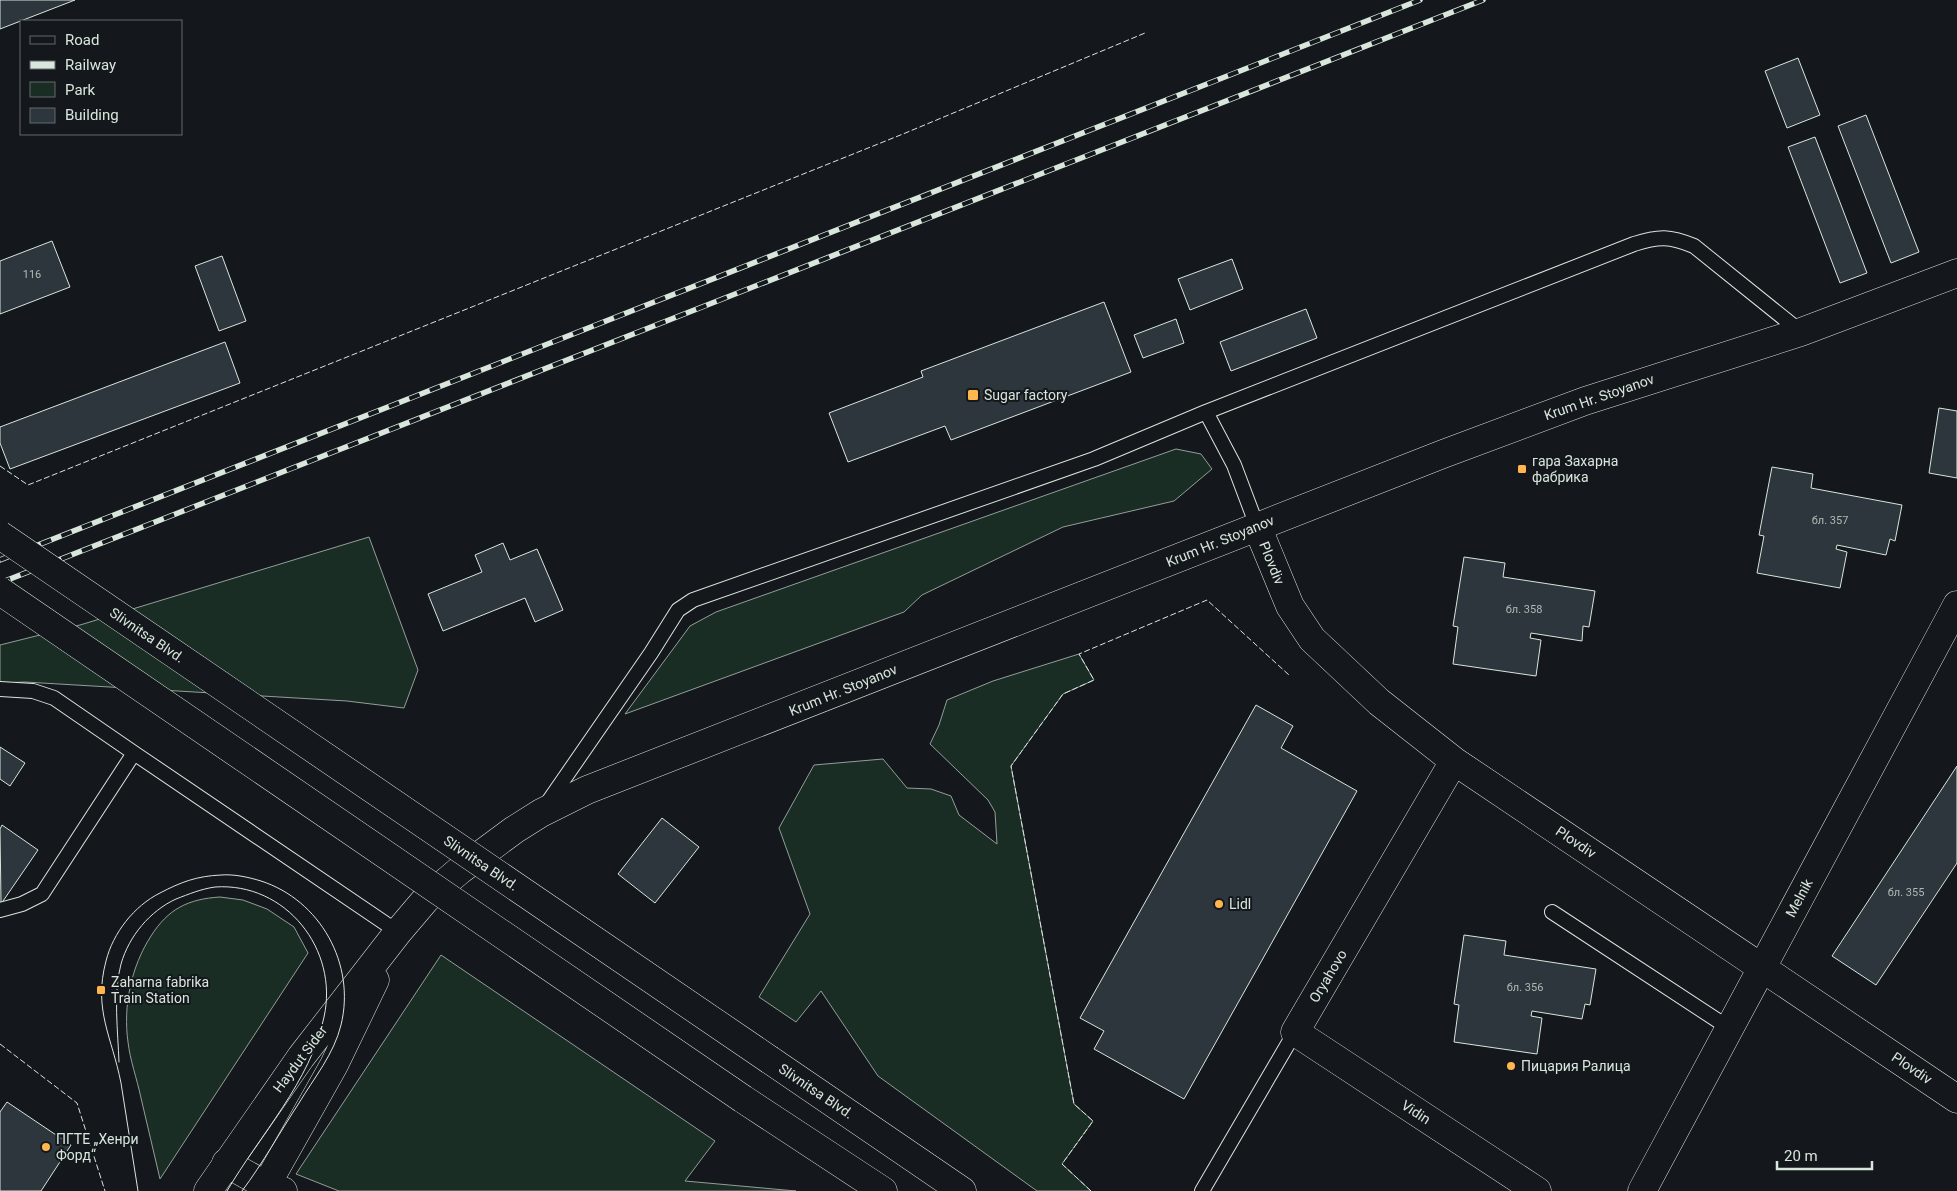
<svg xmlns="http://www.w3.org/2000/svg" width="1957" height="1191" viewBox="0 0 1957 1191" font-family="Roboto,sans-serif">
	<rect width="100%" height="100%" fill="#14181c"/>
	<!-- green -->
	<path fill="#1a2d24" stroke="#939e99" d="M1176,449L1201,454L1212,469L1174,501L1063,527L922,595L904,612L625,714L690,626L716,612Z
		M369,537L418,670L404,708L347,701L25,682L0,683V645L80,625Z
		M1079,654L1094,680L1063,694L1011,766L1074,1104L1093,1121L1062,1164L1091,1191H1037L878,1076L821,991L796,1022L759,997L810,914L779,828L814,765L883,759L907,788L931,789L951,796L959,815L997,844L995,812L988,800L930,744L939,725L947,700L993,681Z
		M220,897L243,900L267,909L294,927L308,953L160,1179C154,1152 147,1125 141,1098C137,1079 130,1060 128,1042C123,1006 131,967 151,936C168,909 188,899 220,897Z
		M441,955L715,1141L685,1181L796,1191H339L296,1174Z"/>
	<!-- building -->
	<path fill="#2c363c" stroke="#d8e6dc" d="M0,0H75L0,29Z
		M1798,58L1820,115L1787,128L1765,71Z
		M1866,115L1919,252L1891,263L1838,126Z
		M1815,137L1867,273L1840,283L1788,147Z
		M52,241L70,287L0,314V261Z
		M222,256L246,321L219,331L195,266Z
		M1232,259L1243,289L1190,310L1178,279Z
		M1104,302L1131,372L951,440L945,426L848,462L829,413L923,377L921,371Z
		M1306,309L1317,338L1231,371L1220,342Z
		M1176,319L1184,343L1143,358L1134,335Z
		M225,342L240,383L10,469L0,443V427Z
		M1939,408L1957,411V478L1929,473Z
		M1772,467L1813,474L1811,488L1902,505L1895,541L1890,539L1886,555L1837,545L1836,549L1847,552L1840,588L1757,573L1764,536L1759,535Z
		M503,543L510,560L537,549L563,610L535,622L525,598L443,631L428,594L482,572L475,555Z
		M1464,557L1505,563L1503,577L1595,591L1589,627L1583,626L1582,641L1531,633L1530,638L1541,640L1536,676L1453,664L1458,627L1453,626Z
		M1256,705L1293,726L1281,748L1357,791L1184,1099L1094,1049L1104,1031L1080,1018Z
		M0,747L25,763L10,786L0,779Z
		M1957,766V863L1876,985L1832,956Z
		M662,818L699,847L655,903L618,874Z
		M2,825L38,850L1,904L0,829Z
		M1464,935L1506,941L1504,955L1596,969L1590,1005L1585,1004L1582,1019L1532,1011L1531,1016L1542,1018L1537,1054L1454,1042L1459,1005L1454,1004Z
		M7,1102L71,1145L41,1191H0V1112Z"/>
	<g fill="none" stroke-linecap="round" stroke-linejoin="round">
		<defs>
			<path id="service" d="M1206,412L1234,465L1257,526
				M0,689L33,691L54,698L134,753
				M546,805L651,653L678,610L693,600L1094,459L1206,412L1634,244C1659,236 1670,236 1694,246L1801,332
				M0,910L22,904L42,894L134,753L398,932
				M1552,912L1729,1028
				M1202,1191L1295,1032"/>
			<path id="minor" d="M1257,526L1290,606L1312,639L1379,702L1454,761L1957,1099
				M1454,761L1295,1032L1537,1191
				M226,1163L267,1186L283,1191
				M1642,1191L1957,605"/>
			<path id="tertiary" d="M208,1191L301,1057L398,932L426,899L460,870L514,830L541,813L587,790L1443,454L1585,401L1801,332L1957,273
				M263,1191L334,1065L375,980"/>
			<path id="primary" d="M770,1060L962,1191
				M743,1099L883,1191"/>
		</defs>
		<!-- service casing -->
		<use href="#service" stroke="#d8e6dc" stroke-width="16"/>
		<!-- minor casing -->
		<use href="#minor" stroke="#d8e6dc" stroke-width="29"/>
		<!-- tertiary casing -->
		<use href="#tertiary" stroke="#d8e6dc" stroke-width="29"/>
		<!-- primary casing -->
		<use href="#primary" stroke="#d8e6dc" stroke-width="29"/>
		<!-- service -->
		<use href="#service" stroke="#14181c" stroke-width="14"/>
		<!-- minor -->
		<use href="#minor" stroke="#14181c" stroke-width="28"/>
		<!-- tertiary -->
		<use href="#tertiary" stroke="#14181c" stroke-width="28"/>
		<!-- primary -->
		<use href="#primary" stroke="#14181c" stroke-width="28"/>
		<!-- tram -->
		<path stroke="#d8e6dc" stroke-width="1" d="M119,1062C118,1032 113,993 121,964C129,936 150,911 176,899C189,894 201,889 215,887C286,882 339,950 324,1017C311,1081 259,1136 227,1191
			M138,1191C132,1155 127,1119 121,1083C112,1037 93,1010 106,961C113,933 134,906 160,893C181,882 197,876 221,875C234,874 248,877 261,881C320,900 356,964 341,1025C334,1054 314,1078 299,1103C280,1132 263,1163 242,1191"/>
		<defs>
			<path id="rail" d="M0,560L1420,0
				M0,583L1483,0"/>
		</defs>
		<!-- rail casing -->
		<use href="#rail" stroke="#d8e6dc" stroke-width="5.5"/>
		<!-- rail -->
		<use href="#rail" stroke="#14181c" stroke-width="4" stroke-dasharray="11" stroke-linecap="butt"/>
		<defs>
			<path id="primary-bridge" d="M0,535L770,1060
				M0,591L743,1099"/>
		</defs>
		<!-- primary-bridge casing -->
		<use href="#primary-bridge" stroke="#d8e6dc" stroke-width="29" stroke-linecap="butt"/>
		<!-- primary-bridge -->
		<use href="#primary-bridge" stroke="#14181c" stroke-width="28"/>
		<!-- fence -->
		<path stroke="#d8e6dc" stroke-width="1" stroke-dasharray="6 2.5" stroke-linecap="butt" d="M0,466L28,485L903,134L1145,33
			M0,1044L77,1103L105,1191
			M1091,1191L1062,1164L1093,1121L1074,1104L1011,766L1063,694L1094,680L1079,654L1207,600L1289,675"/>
	</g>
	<!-- markers -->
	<g fill="#ffb74d" stroke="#14181c" stroke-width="2">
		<rect x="967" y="389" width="12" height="12" rx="2.5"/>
		<rect x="1517" y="464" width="10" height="10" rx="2.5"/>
		<circle cx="1219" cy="904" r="5"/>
		<rect x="96" y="985" width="10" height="10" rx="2.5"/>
		<circle cx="1511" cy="1066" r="5"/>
		<circle cx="46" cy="1147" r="5"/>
	</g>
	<g text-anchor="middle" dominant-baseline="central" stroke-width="4" stroke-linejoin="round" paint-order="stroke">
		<!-- number labels -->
		<g font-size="11" fill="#adbab4">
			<text x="32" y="274">116</text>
			<text x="1830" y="520">бл. 357</text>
			<text x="1524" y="609">бл. 358</text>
			<text x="1906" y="892">бл. 355</text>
			<text x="1525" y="987">бл. 356</text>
		</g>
		<!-- poi labels -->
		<g font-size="14" fill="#d8e6dc" stroke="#14181c" text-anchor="start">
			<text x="984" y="395">Sugar factory</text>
			<text x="1532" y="461">гара Захарна<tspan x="1532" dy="16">фабрика</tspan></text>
			<text x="1229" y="904">Lidl</text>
			<text x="111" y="982">Zaharna fabrika<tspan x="111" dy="16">Train Station</tspan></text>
			<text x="1521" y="1066">Пицария Ралица</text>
			<text x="56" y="1139">ПГТЕ „Хенри<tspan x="56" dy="16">Форд“</tspan></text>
		</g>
		<!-- street labels -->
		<g font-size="14" fill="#d8e6dc" stroke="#14181c">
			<text transform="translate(1599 397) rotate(-19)">Krum Hr. Stoyanov</text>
			<text transform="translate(1220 541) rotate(-22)">Krum Hr. Stoyanov</text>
			<text transform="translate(1272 563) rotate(68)">Plovdiv</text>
			<text transform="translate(147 635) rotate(34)">Slivnitsa Blvd.</text>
			<text transform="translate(843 690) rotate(-22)">Krum Hr. Stoyanov</text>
			<text transform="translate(1576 842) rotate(34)">Plovdiv</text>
			<text transform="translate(481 863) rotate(34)">Slivnitsa Blvd.</text>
			<text transform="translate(1799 898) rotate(-62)">Melnik</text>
			<text transform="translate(1328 976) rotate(-59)">Oryahovo</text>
			<text transform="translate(300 1059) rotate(-53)">Haydut Sider</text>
			<text transform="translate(1912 1068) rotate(34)">Plovdiv</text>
			<text transform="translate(816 1091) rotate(34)">Slivnitsa Blvd.</text>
			<text transform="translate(1416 1112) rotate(33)">Vidin</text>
		</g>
	</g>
	<!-- legend -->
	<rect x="20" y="20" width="162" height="115" fill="#14181c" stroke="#626a69"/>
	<rect x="30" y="36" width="25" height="8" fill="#14181c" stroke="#626a69"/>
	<text x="65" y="45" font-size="15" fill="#d8e6dc">Road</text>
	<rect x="30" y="61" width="25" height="8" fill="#d8e6dc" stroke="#626a69"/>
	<text x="65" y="70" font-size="15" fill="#d8e6dc">Railway</text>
	<rect x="30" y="82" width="25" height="15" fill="#1a2d24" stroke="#626a69"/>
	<text x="65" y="95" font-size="15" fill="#d8e6dc">Park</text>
	<rect x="30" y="108" width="25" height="15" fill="#2c363c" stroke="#626a69"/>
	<text x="65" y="120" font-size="15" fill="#d8e6dc">Building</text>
	<!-- scale -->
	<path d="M1777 1161v8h95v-8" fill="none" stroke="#d8e6dc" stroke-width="2.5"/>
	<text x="1784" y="1161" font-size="15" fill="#d8e6dc" stroke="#14181c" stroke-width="4" paint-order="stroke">20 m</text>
</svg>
